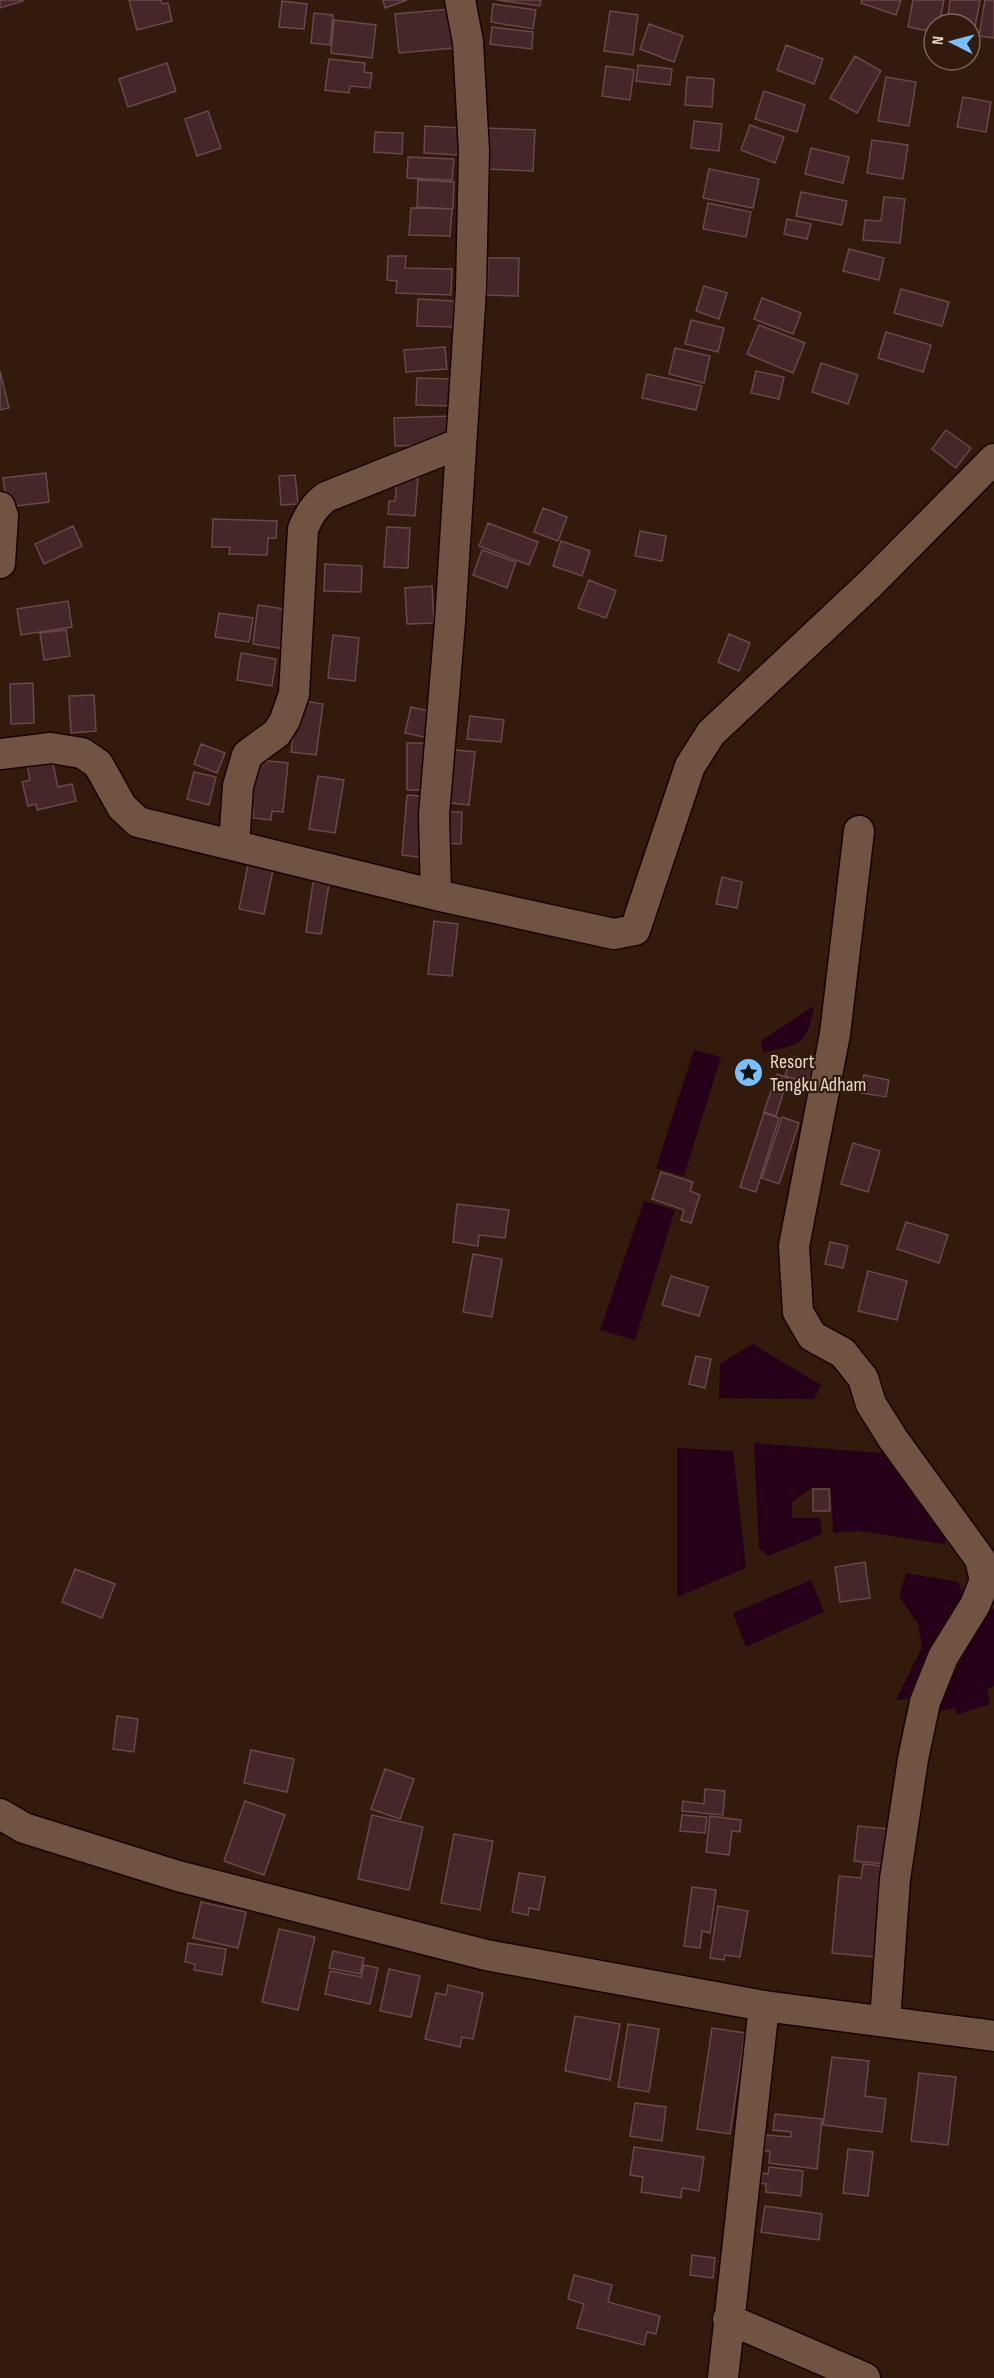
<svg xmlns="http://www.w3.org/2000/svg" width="994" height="2378" viewBox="0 0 994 2378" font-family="'Sofia Sans Condensed',sans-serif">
	<rect width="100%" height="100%" fill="#321a0c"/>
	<!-- water -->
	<path fill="#260019" d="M814,1006C807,1047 800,1043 763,1053L761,1041Z
		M694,1050L721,1057L684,1176L656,1168Z
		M644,1201L675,1210L635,1340L600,1330Z
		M753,1344L821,1385L814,1399L719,1398L720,1364Z
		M754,1443L882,1453L946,1535L945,1544L859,1531L833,1533L831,1488H811L792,1502V1518H820L822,1534L768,1556L759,1548Z
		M677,1448L733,1451L746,1568L677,1597Z
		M906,1573L958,1582L965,1598L916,1698L896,1700L922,1647L918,1624L899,1596Z
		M811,1580L824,1612L746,1647L733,1613Z
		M989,1605L994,1610V1686L987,1690L990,1704L956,1715V1708L935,1712Z"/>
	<!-- building -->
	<path fill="#452729" stroke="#694849" stroke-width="1.5" d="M0,0H23V1L0,8Z
		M129,0H161L162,4L168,3L172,21L137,30Z
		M383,0H407L385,8Z
		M497,0H541L540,6Z
		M862,0H901L896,15L861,3Z
		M913,0H944L939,24H934V32L908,27Z
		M950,0H980L974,32L970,31V24H947Z
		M985,0H994V38L979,36Z
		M282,1L307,4L304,29L279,27Z
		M493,4L536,10L533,29L491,22Z
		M450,9L454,48L399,53L395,14Z
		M610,11L638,15L633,55L604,51Z
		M314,13L333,15L330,45L311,43Z
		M334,20L376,25L372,58L331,53Z
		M649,24L683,36L674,62L640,49Z
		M492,27L533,32L532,49L490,44Z
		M786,45L823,59L814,84L777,70Z
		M855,56L881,71L857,113L830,98Z
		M329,59L365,63L364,72L372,73L370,88L350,86L349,93L325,90Z
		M167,63L176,91L128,107L119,79Z
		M638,65L672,69L670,85L636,81Z
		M606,66L634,70L630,100L602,96Z
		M687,77L714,79L712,107L685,105Z
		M886,77L916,82L909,126L878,121Z
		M764,91L805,105L797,132L755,119Z
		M963,97L991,102L986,132L957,127Z
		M208,111L221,148L197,156L185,119Z
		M694,121L722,124L719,151L691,148Z
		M750,125L784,137L775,163L741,150Z
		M425,126L462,128L460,155L424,153Z
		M488,128L535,130L533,171L486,169Z
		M375,132L403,133L402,154L374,152Z
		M872,140L908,145L903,179L867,173Z
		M811,148L849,157L843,183L805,174Z
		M408,157L454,159L452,180L407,178Z
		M709,169L759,179L753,208L703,198Z
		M418,180L454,182L453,209L417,207Z
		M801,192L847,201L842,225L796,216Z
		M884,197L905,199L900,243L863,240L865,220L881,221Z
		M708,203L751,212L746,237L703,229Z
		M411,208L452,209L450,236L409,235Z
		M787,219L811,224L807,239L784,234Z
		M849,249L884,258L879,280L843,271Z
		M388,256H406L405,268L452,269L451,295L396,293L397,281L387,280Z
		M488,258H519L518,296L487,295Z
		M704,286L727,293L719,319L696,311Z
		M901,289L949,302L942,326L894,313Z
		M762,298L801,313L793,334L754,319Z
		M418,299L454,301L453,327L417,326Z
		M691,320L724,328L718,352L685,344Z
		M759,325L805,343L793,373L747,354Z
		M886,332L931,345L923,372L878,358Z
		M445,347L447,369L406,372L404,350Z
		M675,348L710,356L704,383L669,374Z
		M821,363L858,375L848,404L812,392Z
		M0,371L9,408L0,410Z
		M756,371L784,377L779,399L751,393Z
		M647,374L702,386L696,410L642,398Z
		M417,378L453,379L452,406L416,405Z
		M450,416L451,444L395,446L394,418Z
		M946,430L971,448L956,468L932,449Z
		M46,473L49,502L7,507L3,478Z
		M295,475L298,504L281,505L279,476Z
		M397,477L418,478L415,516L388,514L389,501H395Z
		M543,508L567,517L558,541L534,532Z
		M213,519L277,521L276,538H268L267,555L229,554L230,547H212Z
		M488,523L538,542L529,565L479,546Z
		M73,526L82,546L44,564L35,544Z
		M387,527L410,528L408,568L384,567Z
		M640,531L666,536L662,561L635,556Z
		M561,541L590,551L582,576L553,566Z
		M482,550L516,562L507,588L473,575Z
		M325,564L362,566L361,592L324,591Z
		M589,580L616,591L606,618L578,608Z
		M432,586L434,623L407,624L405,588Z
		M68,601L72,627L21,635L17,609Z
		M258,605L297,611L292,650L253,644Z
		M219,613L253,618L249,642L215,637Z
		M66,630L70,656L44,660L40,633Z
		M729,634L750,643L739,671L718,662Z
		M333,635L359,638L355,681L328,678Z
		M241,653L276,659L272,686L237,680Z
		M33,683L34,723L11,724L10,684Z
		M94,695L96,731L71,733L69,696Z
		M298,700L323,704L316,755L291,752Z
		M411,707L439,713L433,739L405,733Z
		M470,716L504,720L501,742L467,739Z
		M407,743H434V790H407Z
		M201,744L225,753L217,773L194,764Z
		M447,749L475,752L469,805L441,802Z
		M51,755L58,787L72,784L76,801L37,810L36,804L28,806L22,782L30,780L26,760Z
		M250,759L288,763L283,812L272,811L271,820L253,818V810L245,809Z
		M194,772L216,777L209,805L187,799Z
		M318,776L344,780L335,833L309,829Z
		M407,795L431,797L425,858L402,855Z
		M444,812H462L461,844L443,843Z
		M249,860L274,865L264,914L239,909Z
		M722,877L742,882L737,908L716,904Z
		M313,882L329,884L321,934L306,932Z
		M434,921L458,924L452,976L428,974Z
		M791,1056L815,1063L808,1083L785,1076Z
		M777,1074L788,1078L776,1116L764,1112Z
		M864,1075L889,1080L886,1097L861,1093Z
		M764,1113L779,1118L756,1192L740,1187Z
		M782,1117L799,1123L779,1184L762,1178Z
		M853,1143L880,1151L868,1192L841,1184Z
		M661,1172L693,1182L690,1191L700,1195L691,1223L681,1220L684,1210L652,1199Z
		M457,1204L509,1210L505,1238L479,1235L478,1246L453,1242Z
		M906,1222L948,1235L939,1263L897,1249Z
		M830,1242L848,1246L843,1268L825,1264Z
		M473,1254L502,1259L492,1317L463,1312Z
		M868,1271L907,1281L897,1320L858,1311Z
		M671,1276L708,1287L699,1316L662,1305Z
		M696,1356L711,1359L705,1388L689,1384Z
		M813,1489H829L830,1511H813Z
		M865,1562L870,1598L840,1602L835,1567Z
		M75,1569L115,1584L102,1618L62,1602Z
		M117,1716L138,1719L134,1752L113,1749Z
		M251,1750L294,1759L287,1792L244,1783Z
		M385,1769L414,1779L400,1819L371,1809Z
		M705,1789L725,1791L723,1815L682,1811L683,1801L704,1804Z
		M245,1801L285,1815L264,1875L224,1861Z
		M372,1815L423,1827L409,1890L358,1879Z
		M682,1815L707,1817L705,1833L680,1831Z
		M710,1816L741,1820L740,1832L732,1831L729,1855L706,1852Z
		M858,1826L889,1829L886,1864L854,1861Z
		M454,1834L493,1841L480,1910L441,1903Z
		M863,1864L883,1866L875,1957L832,1953L839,1876L861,1878Z
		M519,1873L545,1877L539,1910L529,1908L528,1915L512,1912Z
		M692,1887L716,1890L710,1933L702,1931L700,1948L684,1946Z
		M201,1902L246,1912L238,1948L193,1938Z
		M718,1906L748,1911L740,1957L725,1955L724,1960L710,1958Z
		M279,1929L315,1937L298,2010L262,2002Z
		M188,1943L226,1949L222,1975L194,1970L195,1964L185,1962Z
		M333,1951L364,1958L360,1974L329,1968Z
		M364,1965L378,1968L370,2004L325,1994L330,1971L361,1977Z
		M389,1969L420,1976L411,2017L380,2011Z
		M448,1985L483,1993L473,2039L462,2037L460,2047L425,2039L436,1993L446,1995Z
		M575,2016L620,2024L610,2080L565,2071Z
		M628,2024L659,2029L649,2092L618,2087Z
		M712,2028L745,2033L730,2134L697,2129Z
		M832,2057L869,2061L865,2096L886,2099L882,2132L823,2125Z
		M919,2073L956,2077L948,2145L911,2141Z
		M635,2103L666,2107L662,2141L630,2136Z
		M775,2114L822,2119L817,2169L769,2163L770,2151H764L766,2135L791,2137V2132L773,2130Z
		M634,2147L704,2157L699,2191L682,2188L681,2198L641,2192L643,2177L630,2175Z
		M848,2149L873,2152L868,2196L843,2193Z
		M769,2167L803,2171L801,2196L766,2192V2184L756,2183L757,2172L768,2174Z
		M765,2206L822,2214L819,2240L761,2232Z
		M692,2255L715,2258L713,2278L690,2275Z
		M574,2275L612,2285L608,2302L660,2316L656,2334L647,2332L644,2345L577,2328L584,2304L568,2299Z"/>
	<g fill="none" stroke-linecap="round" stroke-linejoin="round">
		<defs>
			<path id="minor" d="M0,507L3,516L0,563
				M0,754L51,748L82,753L98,764L122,807L138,822L436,895L614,934L635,930L690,766L711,733L870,584L994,459
				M859,831L835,1034L794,1246L798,1312L812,1336L843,1353L863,1378L871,1404L893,1439L980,1559L985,1580L975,1605L943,1657L925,1702L913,1759L895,1879L885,2021
				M234,845L238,786L247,755L277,733L285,720L294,694L303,529C309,515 314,506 326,497L461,443
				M436,895L434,815L450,622L471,289L474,151L468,42L460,0
				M0,1814L24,1828L178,1876L486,1955L764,2006L994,2036
				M728,2319L865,2378
				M723,2378L764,2006"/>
		</defs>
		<!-- minor casing -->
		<use href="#minor" stroke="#190400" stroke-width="33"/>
		<!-- minor -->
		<use href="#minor" stroke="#705343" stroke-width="30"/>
	</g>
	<!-- icons -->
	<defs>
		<symbol id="sight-disc" viewBox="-11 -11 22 22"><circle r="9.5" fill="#7abff8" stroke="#321a0c"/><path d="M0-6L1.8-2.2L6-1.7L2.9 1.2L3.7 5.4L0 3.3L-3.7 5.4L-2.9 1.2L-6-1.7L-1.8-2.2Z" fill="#111"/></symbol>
	</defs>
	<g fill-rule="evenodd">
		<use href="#sight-disc" x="732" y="1056" width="33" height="33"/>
	</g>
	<g text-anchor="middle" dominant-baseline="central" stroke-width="4.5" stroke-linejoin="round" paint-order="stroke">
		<!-- poi labels -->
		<g font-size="20" fill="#e7d6cd" stroke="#321a0c" text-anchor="start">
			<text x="770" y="1062">Resort<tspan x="770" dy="23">Tengku Adham</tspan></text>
		</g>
	</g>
	<!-- north arrow -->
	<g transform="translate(952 42) rotate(276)"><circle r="28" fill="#321a0c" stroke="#7a6559" stroke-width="1.5"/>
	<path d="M0-4.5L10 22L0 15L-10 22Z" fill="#7abff8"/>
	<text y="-9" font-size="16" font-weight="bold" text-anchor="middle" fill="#e7d6cd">N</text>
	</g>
</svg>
